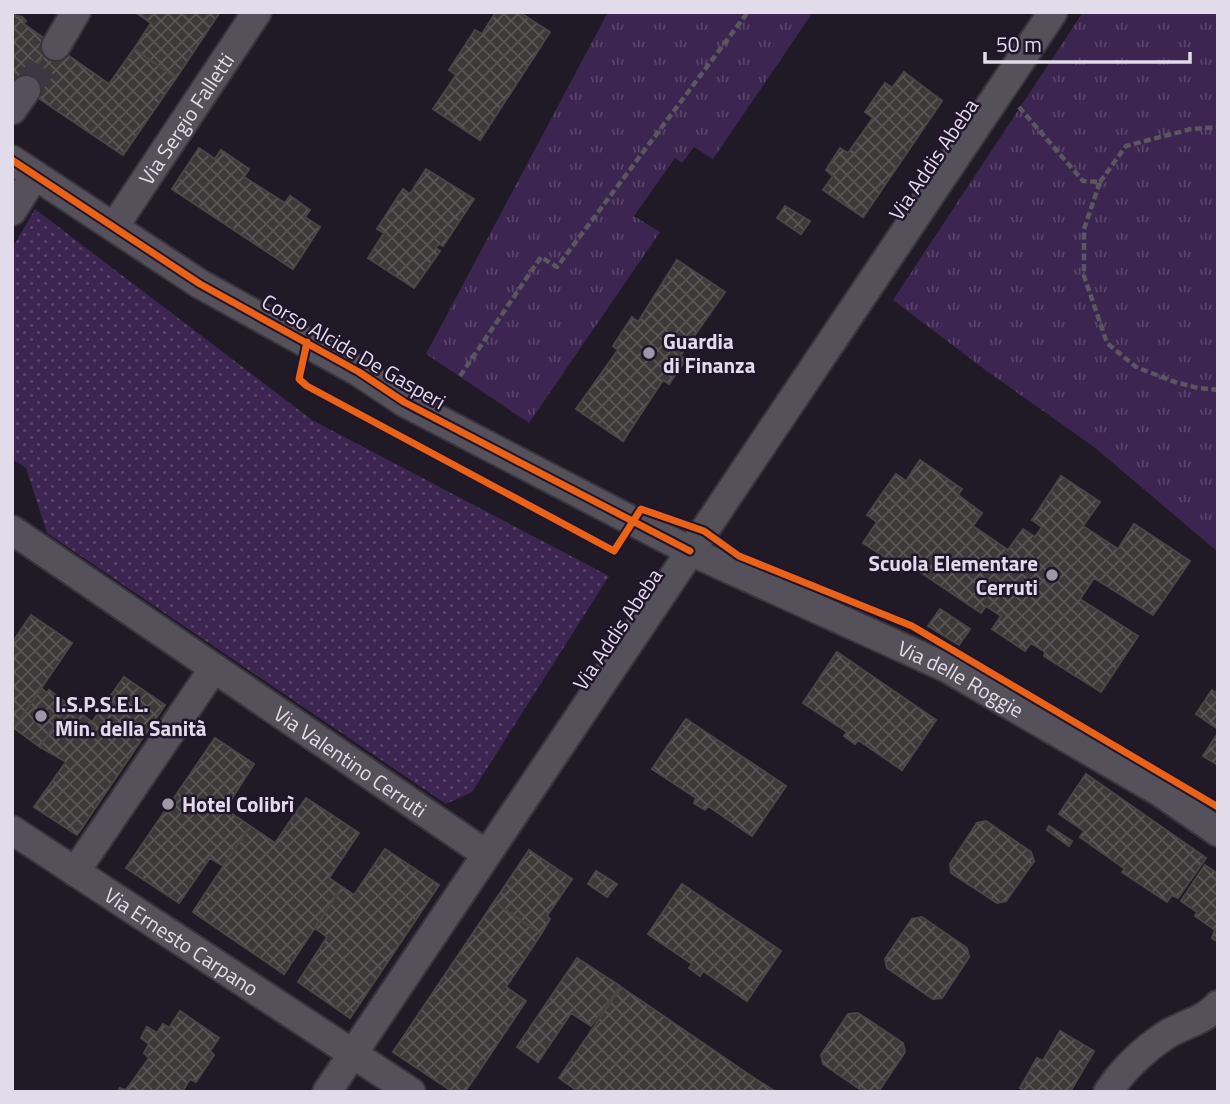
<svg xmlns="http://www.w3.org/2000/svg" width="1230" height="1104" viewBox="0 0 1230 1104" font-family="'Titillium Web',sans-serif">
	<defs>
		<pattern id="grass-dots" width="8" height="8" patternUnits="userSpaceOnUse" patternTransform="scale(1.75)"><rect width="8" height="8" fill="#3d2551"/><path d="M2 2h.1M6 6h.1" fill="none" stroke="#59446a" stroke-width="1.8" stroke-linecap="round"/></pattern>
		<pattern id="park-tufts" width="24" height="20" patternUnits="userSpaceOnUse" patternTransform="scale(1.75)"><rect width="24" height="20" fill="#3d2551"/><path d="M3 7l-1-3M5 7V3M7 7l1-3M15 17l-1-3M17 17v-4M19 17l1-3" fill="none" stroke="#59446a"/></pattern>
		<pattern id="building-cross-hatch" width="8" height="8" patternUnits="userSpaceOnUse" patternTransform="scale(1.75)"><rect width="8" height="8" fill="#3e3939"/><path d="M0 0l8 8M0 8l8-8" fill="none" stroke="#5a5556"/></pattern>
	</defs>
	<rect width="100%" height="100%" fill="#201a26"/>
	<!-- grass -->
	<path fill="url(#grass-dots)" d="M35,209L312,420L609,576L472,792L446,804L47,533L26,468L12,459V256L14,245Z"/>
	<!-- park -->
	<path fill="url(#park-tufts)" d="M608,12H813L713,159L694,147L682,163L675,158L634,216L660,232L529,423L426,354Z
		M1083,12H1218V552L1094,447L984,369L893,300Z"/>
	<!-- building -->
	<path fill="url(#building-cross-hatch)" stroke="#4b4646" stroke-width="2" d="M135,12H220L176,78L134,49L151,23Z
		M496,12H519L550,32L480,140L433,109L456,75L449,70L475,30L482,34Z
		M14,15L22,17L26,21L24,24L52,44L22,87L12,81V17Z
		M52,44L109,84L134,49L176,78L123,155L22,87Z
		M904,72L942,101L863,217L823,190L833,176L826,170L840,148L848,153L873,118L865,112L885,83L892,88Z
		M199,148L215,159L221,150L249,169L244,177L285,203L290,196L310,210L305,217L320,227L293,269L172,189Z
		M426,169L474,199L443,246L439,244L436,248L440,251L414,288L368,258L384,233L377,229L403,189L410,194Z
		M785,206L810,221L801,234L777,218Z
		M677,260L725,292L680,356L686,359L669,384L663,380L623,441L576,409L618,350L613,346L632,317L638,322Z
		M920,460L962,489L958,495L982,513L973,526L1008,550L1023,529L1035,537L1042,527L1032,520L1061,476L1100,502L1083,526L1118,549L1134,524L1190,561L1153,615L1094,578L1080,599L1138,636L1101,692L1044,656L1045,652L1031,643L1025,651L992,629L1001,616L986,606L981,613L911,566L906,571L863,543L877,522L867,515L896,474L906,481Z
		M940,609L970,629L959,645L928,626Z
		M31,615L72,643L12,731V643Z
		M837,652L936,720L902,770L858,740L855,744L844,736L847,732L803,703Z
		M124,677L165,705L77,835L34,807L66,762L40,747L68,704L92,722Z
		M41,688L47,693L49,690L68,704L40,747L14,728Z
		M1212,690L1218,694V729L1196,714Z
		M686,719L786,786L752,836L708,806L705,810L694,803L696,798L652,769Z
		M1218,733V765L1203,756Z
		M215,738L254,764L225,809L250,826L223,866L210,858L179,903L126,868Z
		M1086,774L1206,858L1178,898L1172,895L1167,902L1122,872L1125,869L1080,837L1084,831L1059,814Z
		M306,798L359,833L329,878L342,887L284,974L193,912L250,826L275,843Z
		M986,821L1031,852L1034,861L1006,901L997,903L951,873L950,864L977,823Z
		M1049,826L1072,841L1069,846L1047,830Z
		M385,849L439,885L350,1018L298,982L327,937L315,928L342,887L354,895Z
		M529,850L572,879L547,916L550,919L541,934L494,902Z
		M1205,865L1218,874V942L1212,938L1215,930L1195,916L1197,912L1181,901Z
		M596,871L617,884L607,897L588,884Z
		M682,884L781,951L747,1001L703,971L700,976L689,968L692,964L648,934Z
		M494,902L541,934L506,987L526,1001L465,1092H453L393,1052Z
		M922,917L967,948L969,957L942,998L933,999L887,968L885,959L912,919Z
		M577,958L620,986L591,1026L571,1013L538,1062L517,1047Z
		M621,987L751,1076L776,1092H579L559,1078Z
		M180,1011L219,1038L210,1051L214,1055L196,1082L190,1079L182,1092H117L120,1088L125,1090L129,1086L149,1058L144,1053L149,1044L141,1038L147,1027L157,1033L163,1024L169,1028Z
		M858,1013L903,1043L905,1052L878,1092H864L823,1064L821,1055L848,1014Z
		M1060,1031L1094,1051L1070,1092H1026L1020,1088L1037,1058L1043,1061Z"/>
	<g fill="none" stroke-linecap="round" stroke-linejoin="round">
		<!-- street-tunnel -->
		<path stroke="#3d3743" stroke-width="28" stroke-dasharray="28 14" stroke-linecap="butt" d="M26,90L56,46"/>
		<defs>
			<g id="street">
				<path d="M56,46L76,12"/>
				<path d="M12,110L26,90"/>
				<path id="s1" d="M12,160L200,284L359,372L404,402L690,551L945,667L1160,792L1218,832"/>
				<path d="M12,211L35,175"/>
				<path id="s2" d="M114,227L257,12"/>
				<path id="s3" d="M12,530L486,854"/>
				<path id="s4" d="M12,830L411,1092"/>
				<path d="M75,872L214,668"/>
				<path d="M327,1092L1053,12"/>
				<path d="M1108,1092C1124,1068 1142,1051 1166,1035C1183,1024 1204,1021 1218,1005"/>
			</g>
		</defs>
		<!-- street casing -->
		<use href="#street" stroke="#39353e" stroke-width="32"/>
		<!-- path -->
		<path stroke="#5b565f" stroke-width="4.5" stroke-dasharray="7 3.5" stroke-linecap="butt" d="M1019,107L1083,181L1100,182L1084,229V276L1107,343L1136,367L1175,382L1198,388L1218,390
			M1100,182L1126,146L1191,129L1218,127
			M460,376L541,257L557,267L748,12"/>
		<!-- street -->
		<use href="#street" stroke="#55515a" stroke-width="28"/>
		<defs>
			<path id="cycleway" d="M12,160L200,284L359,372L404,402L690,551
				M307,342L299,379L307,386L614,551L641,509L704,531L739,556L912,626L1218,807"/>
		</defs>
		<!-- cycleway casing -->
		<use href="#cycleway" stroke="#21152b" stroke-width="11"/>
		<!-- cycleway -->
		<use href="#cycleway" stroke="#ea6118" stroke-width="7"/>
	</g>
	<!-- markers -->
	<g fill="#9e97a5" stroke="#21152b" stroke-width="2.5">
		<circle cx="649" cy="353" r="7"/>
		<circle cx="1052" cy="575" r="7"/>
		<circle cx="41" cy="716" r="7"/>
		<circle cx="168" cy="804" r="7"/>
	</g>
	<g text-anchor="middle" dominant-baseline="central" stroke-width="5" stroke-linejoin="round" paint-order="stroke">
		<!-- street labels -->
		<g font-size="21" fill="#e2dbea" stroke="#21152b">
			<text stroke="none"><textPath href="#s2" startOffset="130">Via Sergio Falletti</textPath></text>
			<text transform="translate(933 159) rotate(-56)">Via Addis Abeba</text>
			<text transform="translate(354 351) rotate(30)">Corso Alcide De Gasperi</text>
			<text transform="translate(617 629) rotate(-56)">Via Addis Abeba</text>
			<text stroke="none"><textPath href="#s1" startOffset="1083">Via delle Roggie</textPath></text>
			<text stroke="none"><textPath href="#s3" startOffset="410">Via Valentino Cerruti</textPath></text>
			<text stroke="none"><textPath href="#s4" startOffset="203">Via Ernesto Carpano</textPath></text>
		</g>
		<!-- poi labels -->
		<g font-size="21" font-weight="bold" fill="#e2dbea" stroke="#21152b" text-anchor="start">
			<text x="663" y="341">Guardia<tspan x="663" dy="24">di Finanza</tspan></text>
			<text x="1038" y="563" text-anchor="end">Scuola Elementare<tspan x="1038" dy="24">Cerruti</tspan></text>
			<text x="55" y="704">I.S.P.S.E.L.<tspan x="55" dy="24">Min. della Sanità</tspan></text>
			<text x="182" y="804">Hotel Colibrì</text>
		</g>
	</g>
	<!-- border -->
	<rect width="1230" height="1104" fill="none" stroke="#e2dbea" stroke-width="28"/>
	<!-- scale -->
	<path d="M985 52v10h205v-10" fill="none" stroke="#e2dbea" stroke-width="3.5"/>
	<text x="996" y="52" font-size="21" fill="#e2dbea" stroke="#21152b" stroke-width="5" paint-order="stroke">50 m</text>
</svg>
